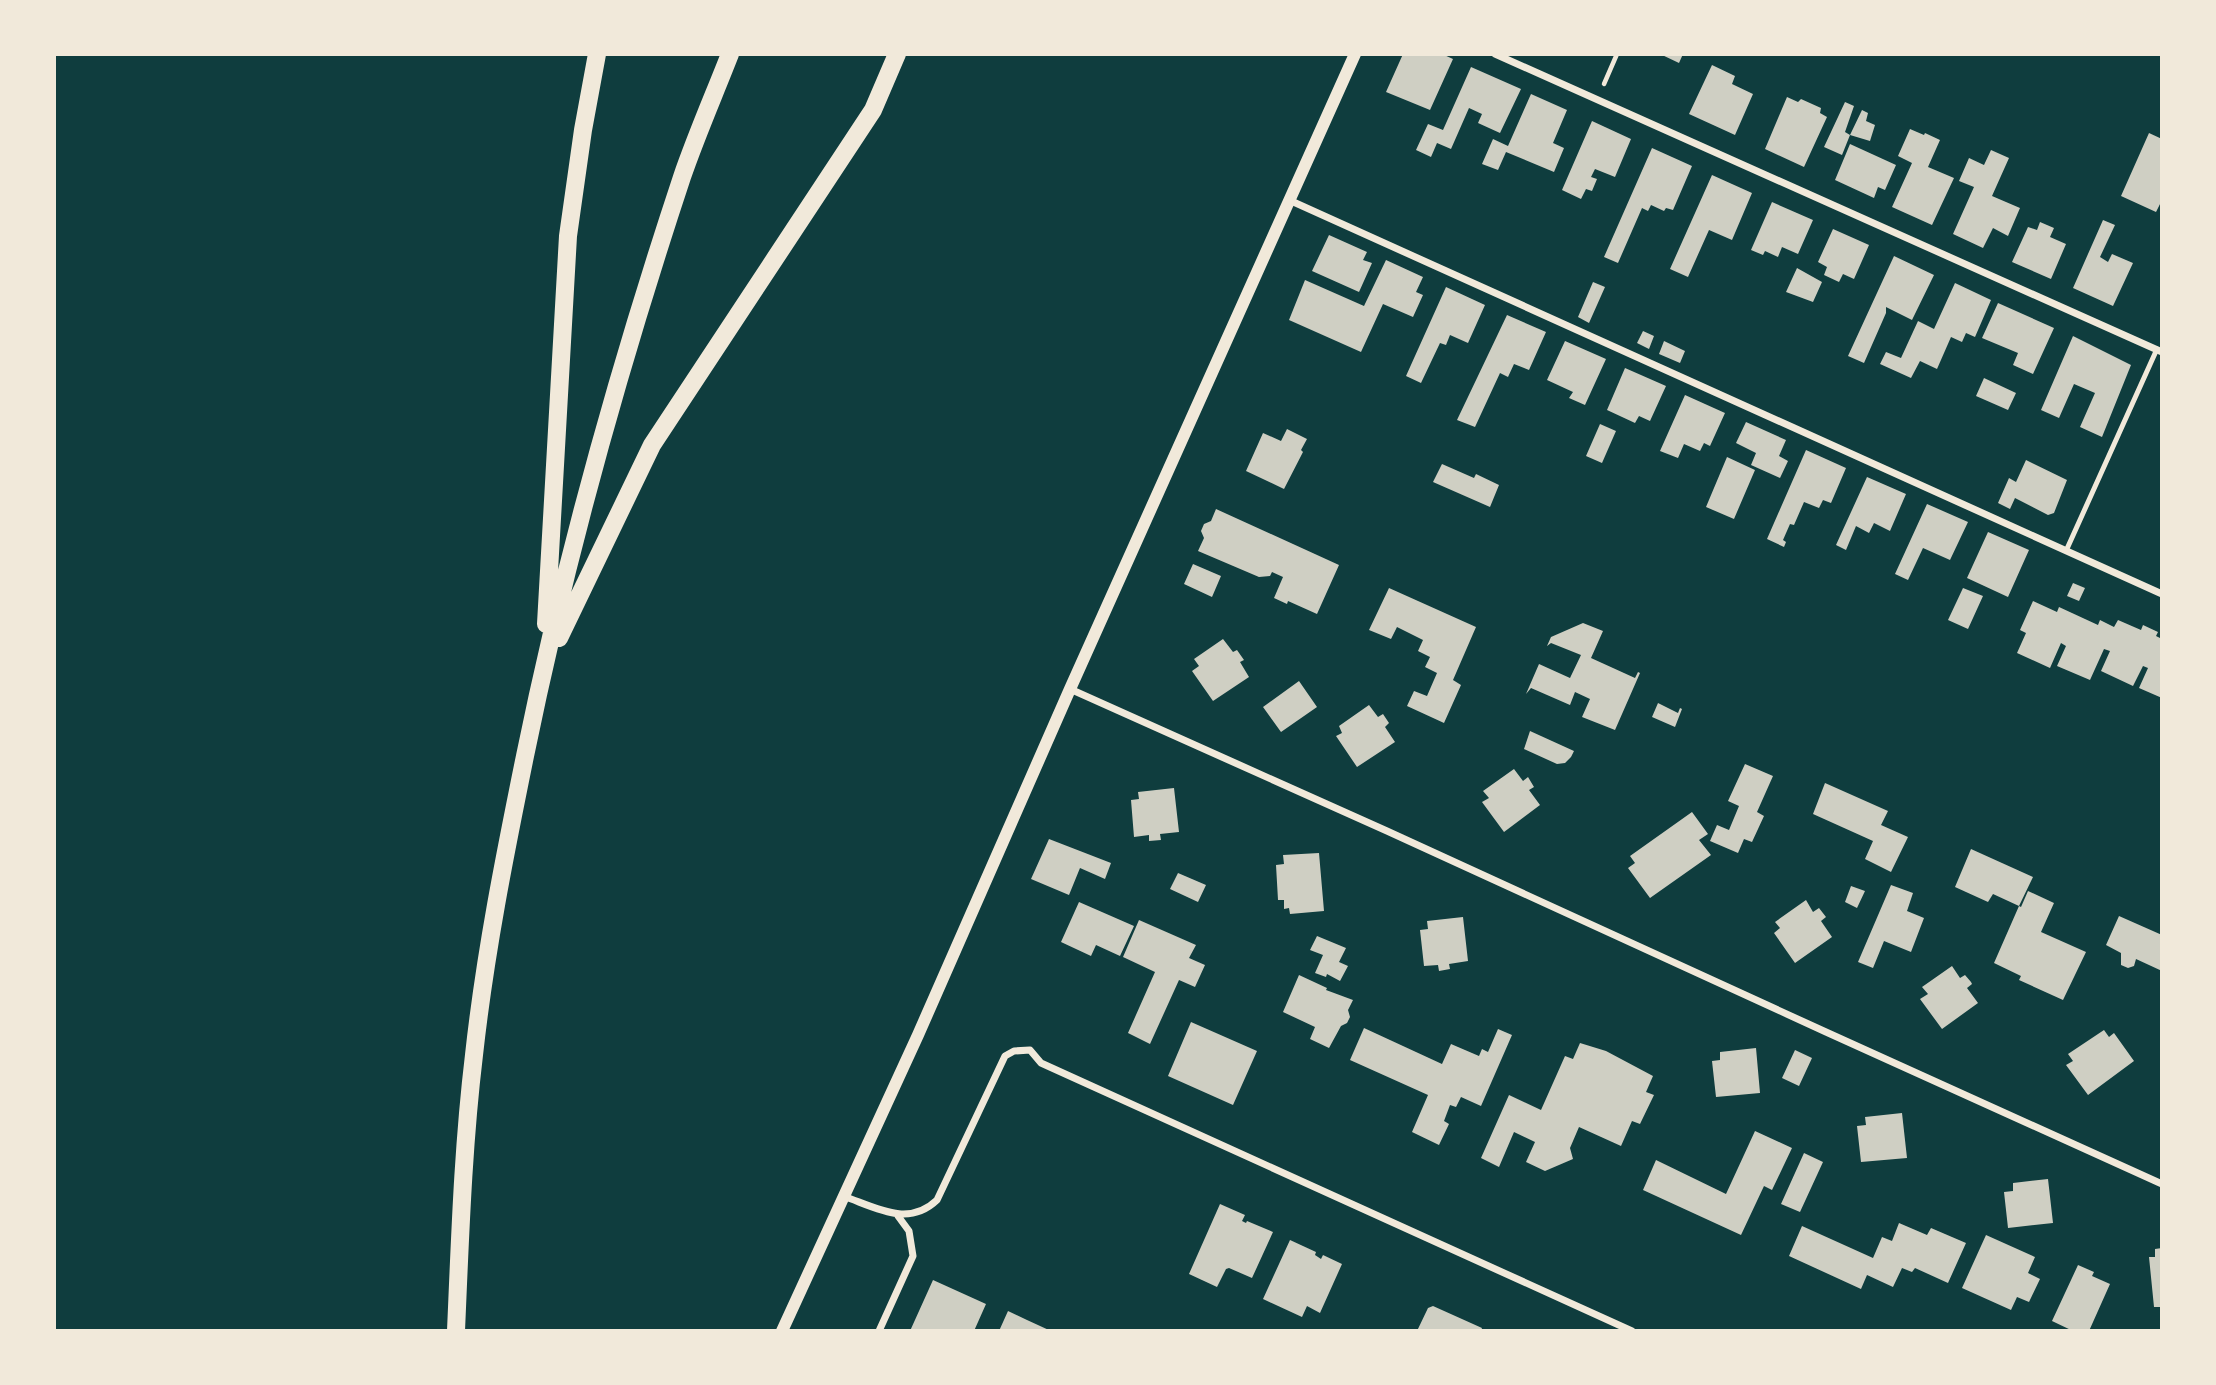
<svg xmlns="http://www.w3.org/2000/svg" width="2216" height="1385" viewBox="0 0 2216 1385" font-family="'Noto Serif',serif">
	<rect width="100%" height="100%" fill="#0f3d3e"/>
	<!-- building -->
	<path fill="#cfcfc3" d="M1403,54H1442L1453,59L1430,110L1386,92Z
		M1660,54H1683L1679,63Z
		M1712,65L1735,76L1732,84L1753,94L1735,135L1689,114Z
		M1471,67L1521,89L1500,133L1478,123L1482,114L1469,108L1451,149L1437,143L1431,157L1416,150L1428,124L1443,130Z
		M1531,94L1567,110L1553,143L1564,148L1554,172L1506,152L1498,170L1482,164L1493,139L1508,146Z
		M1787,97L1798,102L1801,99L1821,108L1820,113L1827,117L1804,167L1765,149Z
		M1845,102L1854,106L1845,132L1850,135L1842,155L1824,147Z
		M1862,110L1868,113L1866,121L1875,125L1870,141L1850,135Z
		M1592,121L1631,139L1615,177L1595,169L1591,177L1597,179L1592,191L1586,189L1581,199L1562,190Z
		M1910,129L1924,135L1925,133L1940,140L1928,167L1954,178L1932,225L1892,207L1912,163L1898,156Z
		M2149,133L2162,139V200L2156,212L2121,196Z
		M1850,144L1896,165L1885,190L1878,187L1874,198L1835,180Z
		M1652,148L1692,166L1673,210L1666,208L1664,211L1651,205L1648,211L1642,208L1618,263L1604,257Z
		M1991,150L2009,158L1992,196L2020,208L2008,236L1993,228L1983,248L1953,234L1974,187L1959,181L1969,158L1984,165Z
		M1712,175L1752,193L1732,240L1709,230L1688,277L1670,269Z
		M1772,202L1813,220L1798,254L1782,247L1778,257L1765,251L1763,255L1751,250Z
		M2103,220L2115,225L2100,257L2108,262L2112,254L2133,263L2113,306L2073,288Z
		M2040,222L2054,228L2050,237L2066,244L2051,279L2012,262L2028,227L2037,230Z
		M1833,229L1869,245L1854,279L1843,274L1839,282L1824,275L1827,267L1818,262Z
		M1329,235L1367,252L1363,260L1372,263L1359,292L1312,271Z
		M1894,256L1934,275L1912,320L1886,307V313L1864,363L1848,356Z
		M1386,260L1423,277L1416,292L1423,295L1413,317L1383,304L1361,352L1289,320L1305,280L1364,306Z
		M1797,268L1822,282L1813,302L1786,292Z
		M1593,282L1605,287L1589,323L1578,317Z
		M1955,283L1991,300L1975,337L1966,333L1962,342L1951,337L1937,369L1920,361L1911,378L1880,364L1886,352L1901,358L1918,321L1934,329Z
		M1446,287L1485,305L1468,343L1450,335L1446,345L1440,343L1421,383L1406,376Z
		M1998,303L2054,328L2033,374L2013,365L2018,353L1982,338Z
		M1507,315L1546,332L1529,370L1514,364L1508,377L1500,373L1475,427L1457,420Z
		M1643,331L1654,336L1649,349L1637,343Z
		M2073,336L2131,365L2102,437L2080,427L2095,393L2074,384L2059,418L2041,410Z
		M1565,341L1606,359L1585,405L1569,398L1573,392L1547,380Z
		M1664,341L1685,351L1680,363L1659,354Z
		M1625,368L1666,386L1650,421L1639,416L1635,423L1607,410Z
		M1984,378L2016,393L2008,410L1976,396Z
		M1685,395L1725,413L1710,446L1704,443L1700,451L1684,444L1678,458L1660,451Z
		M1746,422L1786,440L1779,456L1788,461L1780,478L1751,465L1756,453L1736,443Z
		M1600,424L1616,431L1602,463L1586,456Z
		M1287,429L1307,439L1301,450L1303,452L1284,489L1246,471L1263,433L1281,441Z
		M1806,450L1846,468L1831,503L1823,500L1819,508L1804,502L1794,525L1790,524L1783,540L1786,542L1784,547L1767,539Z
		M1727,457L1755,470L1734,519L1706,507Z
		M2026,460L2067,480L2054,513L2048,515L2015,498L2010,509L1998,503L2009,478L2016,482Z
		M1442,464L1474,478L1476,474L1499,485L1490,507L1433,482Z
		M1867,477L1906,494L1890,531L1874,523L1869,533L1856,526L1846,550L1836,545Z
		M1927,504L1968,522L1950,560L1923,548L1908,580L1895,574Z
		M1216,509L1339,565L1317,614L1288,601L1287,604L1274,598L1283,577L1272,572L1270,576L1259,577L1198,551L1204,538L1201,531L1204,524L1211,521Z
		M1988,532L2029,550L2008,597L1967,578Z
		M1193,564L1221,576L1212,597L1184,584Z
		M2073,583L2085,588L2079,601L2067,596Z
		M1389,588L1476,627L1453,680L1461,685L1444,723L1407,706L1414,691L1427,696L1437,673L1425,667L1430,657L1418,651L1423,640L1397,627L1391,639L1369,630Z
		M1963,588L1983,596L1968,629L1948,620Z
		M2033,601L2057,612L2059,607L2098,625L2100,620L2114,627L2118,620L2141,630L2143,625L2158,632L2156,636L2162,639V698L2139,688L2148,668L2143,666L2133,686L2101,671L2110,651L2104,649L2090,680L2057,666L2066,646L2061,643L2050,668L2017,653L2026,633L2020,630Z
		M1583,623L1603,631L1591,658L1635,678L1638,672L1640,673L1615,730L1582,717L1590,699L1575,692L1570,705L1531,688L1526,694L1539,664L1570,678L1581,655L1551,643L1547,646L1551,637Z
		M1223,639L1233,652L1237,650L1244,660L1240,662L1249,677L1213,701L1192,671L1199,666L1194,659Z
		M1299,681L1317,707L1281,732L1263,707Z
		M1658,703L1678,713L1680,708L1682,709L1675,727L1652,717Z
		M1369,705L1378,717L1383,714L1389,723L1385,727L1395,742L1357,767L1336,736L1342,733L1339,726Z
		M1530,731L1574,751L1571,757L1565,763L1557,764L1524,749Z
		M1745,764L1773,776L1757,812L1764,816L1752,842L1744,839L1738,853L1710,841L1717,825L1729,830L1739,806L1728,801Z
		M1514,769L1523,781L1528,777L1534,787L1529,790L1540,805L1504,832L1482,802L1489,798L1483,791Z
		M1825,783L1888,811L1881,825L1908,837L1891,872L1865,859L1873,841L1813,814Z
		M1174,788L1179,832L1160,834L1161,840L1149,841V835L1134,837L1131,800L1139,799L1138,792Z
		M1692,812L1708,834L1699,840L1711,855L1650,898L1628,868L1635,863L1630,856Z
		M1049,839L1111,863L1105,879L1080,868L1069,895L1031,879Z
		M1971,849L2033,877L2019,906L1993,894L1988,902L1955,887Z
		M1319,853L1324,911L1290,914L1289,908L1284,909V900H1278L1276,865L1284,864L1283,855Z
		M1178,873L1206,885L1198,902L1170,889Z
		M1891,885L1913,893L1907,911L1924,918L1911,952L1884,941L1873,968L1858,962Z
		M1851,886L1865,891L1857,908L1845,902Z
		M2028,891L2054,903L2041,932L2086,952L2063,1000L2019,980L2021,976L1994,963L2019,906L2021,907Z
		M1806,900L1813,912L1819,908L1826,917L1821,921L1832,937L1795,963L1774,933L1780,928L1775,922Z
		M1079,902L1134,926L1120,956L1096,945L1091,956L1061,942Z
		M2119,916L2162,935V971L2136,959L2134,966L2128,968L2121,965V953L2106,945Z
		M1463,917L1468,961L1449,964L1450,969L1439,971L1438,965L1424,966L1420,930L1428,929L1427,921Z
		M1139,920L1196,945L1189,958L1205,965L1195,987L1179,980L1150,1044L1128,1033L1155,972L1123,957Z
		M1317,936L1346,948L1339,962L1348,966L1340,981L1327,974L1326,977L1315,973L1323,955L1310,950Z
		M1952,966L1960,978L1965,975L1971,982L1972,984L1967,988L1978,1003L1942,1029L1920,999L1928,994L1922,987Z
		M1299,975L1327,988L1326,990L1353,1000L1348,1010L1350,1017L1347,1023L1341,1026L1329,1048L1310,1039L1315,1027L1283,1012Z
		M1191,1022L1257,1051L1233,1105L1168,1076Z
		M1364,1028L1442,1064L1451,1044L1479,1056L1482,1049L1488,1052L1498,1029L1512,1035L1481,1106L1461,1097L1456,1107L1450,1105L1444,1121L1449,1124L1439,1145L1412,1132L1428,1095L1350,1060Z
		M2104,1030L2109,1037L2114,1033L2134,1061L2088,1095L2066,1065L2073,1061L2068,1054Z
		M1580,1043L1606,1051L1653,1076L1646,1092L1654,1095L1640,1124L1632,1121L1621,1146L1579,1127L1570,1148L1573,1159L1545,1171L1526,1162L1535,1142L1514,1132L1499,1167L1481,1158L1509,1095L1541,1110L1565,1056L1573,1059Z
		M1756,1048L1760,1093L1716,1097L1712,1061L1720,1060V1052Z
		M1795,1050L1812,1058L1799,1086L1782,1078Z
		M1902,1113L1907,1158L1861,1162L1857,1126L1866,1125L1865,1117Z
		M1755,1131L1792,1148L1772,1190L1764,1186L1741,1235L1643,1190L1656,1160L1726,1194Z
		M1804,1153L1823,1162L1800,1212L1781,1204Z
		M2048,1179L2053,1223L2008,1228L2004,1192L2013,1191V1183Z
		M1220,1204L1245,1215L1242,1221L1246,1223L1247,1221L1273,1232L1252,1278L1229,1268L1226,1269L1217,1287L1189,1274Z
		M1899,1223L1927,1235L1931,1228L1966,1243L1948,1283L1915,1268L1912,1272L1902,1268L1893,1287L1867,1275L1861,1289L1789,1256L1802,1226L1873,1258L1882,1237L1892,1241Z
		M1986,1235L2035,1257L2028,1273L2040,1279L2029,1302L2017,1297L2011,1310L1962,1288Z
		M1290,1240L1316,1252L1315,1255L1321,1259L1323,1255L1342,1264L1320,1313L1307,1306L1302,1317L1263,1299Z
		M2162,1248V1307H2154L2149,1257H2155V1249Z
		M2078,1265L2094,1272L2092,1276L2110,1284L2089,1331H2073L2052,1321Z
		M933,1280L986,1304L974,1331H910Z
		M1433,1306L1482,1328L1481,1331H1417L1428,1308Z
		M1008,1311L1027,1320L1051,1331H999Z"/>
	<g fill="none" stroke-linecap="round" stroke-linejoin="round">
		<!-- path -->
		<path stroke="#f1e9da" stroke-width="4.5" d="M1604,84L1617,54"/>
		<!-- service -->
		<path stroke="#f1e9da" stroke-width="5" d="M2066,551L2157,349"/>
		<!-- minor -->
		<path stroke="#f1e9da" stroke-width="7" d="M1495,54L2162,352
			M1289,200L2162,594
			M1070,689L1387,831L1826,1032L2162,1184
			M843,1196C875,1207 908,1228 937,1200L1005,1056L1014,1051L1030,1050L1041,1063L1632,1331
			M879,1331L913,1256L909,1231L898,1216"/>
		<!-- tertiary -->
		<path stroke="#f1e9da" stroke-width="12" d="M782,1331L918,1035L1070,689L1355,54"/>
		<!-- primary -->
		<path stroke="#f1e9da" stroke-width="18" d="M546,624L568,236L583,130L597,54
			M559,638L652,445L873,110L897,54
			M456,1331C460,1239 463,1146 474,1055C485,954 505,854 525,756C565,560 619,367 682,177C696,136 714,95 730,54"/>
	</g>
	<!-- border -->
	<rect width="2216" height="1385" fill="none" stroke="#f1e9da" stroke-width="112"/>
</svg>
